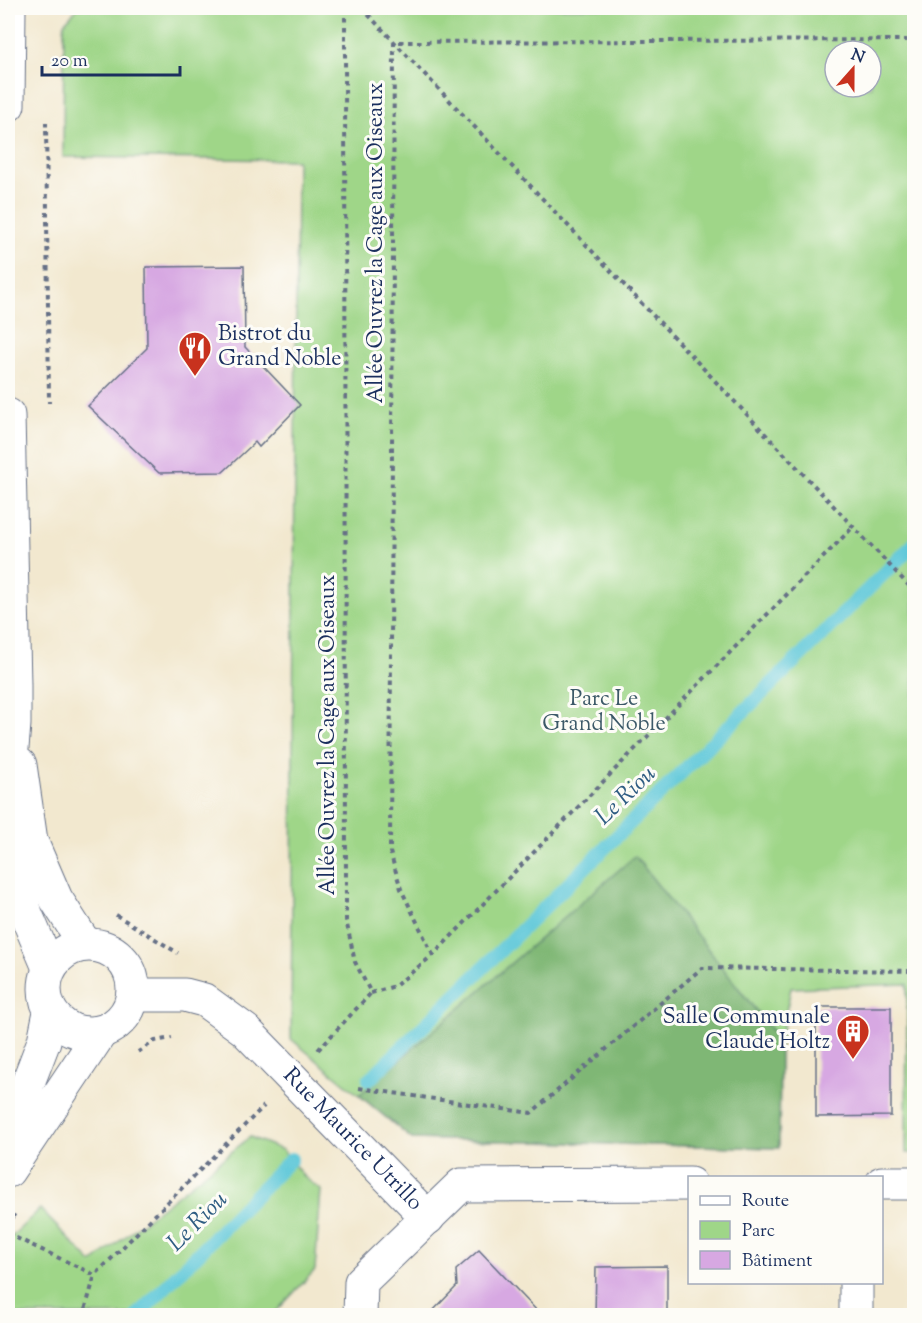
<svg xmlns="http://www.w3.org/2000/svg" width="922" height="1323" viewBox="0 0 922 1323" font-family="'Sorts Mill Goudy',serif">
	<rect width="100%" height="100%" fill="#fdfcf7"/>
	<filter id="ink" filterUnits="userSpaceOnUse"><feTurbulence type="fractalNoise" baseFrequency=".0167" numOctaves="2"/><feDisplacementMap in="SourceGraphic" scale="12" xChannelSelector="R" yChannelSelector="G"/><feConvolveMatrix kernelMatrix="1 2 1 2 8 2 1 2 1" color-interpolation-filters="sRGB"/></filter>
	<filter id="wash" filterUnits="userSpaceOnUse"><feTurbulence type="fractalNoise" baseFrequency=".008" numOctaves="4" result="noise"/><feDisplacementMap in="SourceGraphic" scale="24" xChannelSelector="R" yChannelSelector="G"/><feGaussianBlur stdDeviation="1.35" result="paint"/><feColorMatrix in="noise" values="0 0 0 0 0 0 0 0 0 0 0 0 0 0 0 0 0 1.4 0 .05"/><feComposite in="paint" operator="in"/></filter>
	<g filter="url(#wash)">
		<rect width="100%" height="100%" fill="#f2e8cf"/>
		<!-- green -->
		<path fill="#9fd688" stroke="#5d8273" stroke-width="1.5" fill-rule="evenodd" d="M78,8H914V1153H906L907,984L791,988L780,1041L779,1148L412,1139L291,1039L297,160L63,157L64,23ZM835,51H871V87H835Z
			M250,1137L283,1150L303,1176L321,1190L315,1270L273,1315H8V1240L40,1209L92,1263Z"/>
		<!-- forest -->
		<path fill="#7fb774" stroke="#4d7369" stroke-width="1.5" d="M635,856L780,1041L779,1148L412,1139L359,1095Z"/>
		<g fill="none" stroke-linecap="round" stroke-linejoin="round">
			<!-- stream -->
			<path stroke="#5ec8d9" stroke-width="14" d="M369,1080L914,544
				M137,1316L291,1159"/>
		</g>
		<g id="blocks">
			<!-- building -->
			<path fill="#d7a8e2" d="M244,266L245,347L300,405L259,447L255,442L223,472L159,473L88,406L147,348L146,267Z
				M816,1007H891V1116L816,1117Z
				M479,1250L542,1316H428L457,1286L456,1270Z
				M667,1266V1316H595L596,1267Z"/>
		</g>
	</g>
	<g filter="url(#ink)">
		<use href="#blocks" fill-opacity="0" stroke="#667086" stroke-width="1.5"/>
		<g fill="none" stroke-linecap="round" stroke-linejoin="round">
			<defs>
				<g id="minor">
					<path d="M8,105L9,8"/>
					<path d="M8,415L14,685V724L8,797"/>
					<path d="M20,765L31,841L56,899L85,944"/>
					<path d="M8,846L26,914L49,968"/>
					<circle cx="89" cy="989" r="44"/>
					<path id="s1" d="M133,995H185L204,1000L245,1030L428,1218"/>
					<path d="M8,1135L44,1041L50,1012"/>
					<path d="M8,1171L101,1032"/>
					<path d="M882,1183H914"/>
					<path d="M856,1282V1316"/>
					<path d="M360,1316L361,1282L461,1185L690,1184"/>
				</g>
			</defs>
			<!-- minor casing -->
			<use href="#minor" stroke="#667086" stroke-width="35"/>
			<!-- path -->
			<path stroke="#667086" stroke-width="4" stroke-dasharray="4.5 4.5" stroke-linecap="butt" d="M345,8L346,920L355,962L371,993
				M362,8L914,591
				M46,122L49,403
				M116,915L178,953
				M433,955L401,889L390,852L394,42L914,40
				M371,993L395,986L433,955L853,527
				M318,1050L371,993
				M138,1052L155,1041L172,1038
				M359,1088L531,1113L702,968L914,971
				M8,1226L16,1211
				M8,1234L95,1275L264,1106
				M81,1316L85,1310L95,1275"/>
			<!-- minor -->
			<use href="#minor" stroke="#fff" stroke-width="33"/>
		</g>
	</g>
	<!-- icons -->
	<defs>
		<symbol id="restaurant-pin" viewBox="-11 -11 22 30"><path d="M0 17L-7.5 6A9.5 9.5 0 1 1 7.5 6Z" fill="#c8321e" stroke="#fdfcf7"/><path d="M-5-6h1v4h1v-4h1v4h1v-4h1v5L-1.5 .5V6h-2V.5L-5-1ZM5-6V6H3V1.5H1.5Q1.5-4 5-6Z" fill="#fff"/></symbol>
		<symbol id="building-pin" viewBox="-11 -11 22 30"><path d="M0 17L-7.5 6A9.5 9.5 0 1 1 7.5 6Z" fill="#c8321e" stroke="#fdfcf7"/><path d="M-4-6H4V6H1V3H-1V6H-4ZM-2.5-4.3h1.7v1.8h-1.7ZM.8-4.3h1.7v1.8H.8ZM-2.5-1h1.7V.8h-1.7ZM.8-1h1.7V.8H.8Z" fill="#fff"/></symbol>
	</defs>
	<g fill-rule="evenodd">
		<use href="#restaurant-pin" x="176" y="329" width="38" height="52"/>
		<use href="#building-pin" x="834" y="1012" width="38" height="52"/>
	</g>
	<g text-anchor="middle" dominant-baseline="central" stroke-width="6" stroke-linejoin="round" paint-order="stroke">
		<!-- street labels -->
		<g font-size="22" fill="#1b2f5e" stroke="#fdfcf7">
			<text transform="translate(377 243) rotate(-90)">Allée Ouvrez la Cage aux Oiseaux</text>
			<text transform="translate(329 735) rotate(-90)">Allée Ouvrez la Cage aux Oiseaux</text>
			<text stroke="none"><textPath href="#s1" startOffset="276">Rue Maurice Utrillo</textPath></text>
		</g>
		<!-- poi labels -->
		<g font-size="22" fill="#1b2f5e" stroke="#fdfcf7" text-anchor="start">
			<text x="218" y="335">Bistrot du<tspan x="218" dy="25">Grand Noble</tspan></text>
			<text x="830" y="1018" text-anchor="end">Salle Communale<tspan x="830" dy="25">Claude Holtz</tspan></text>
		</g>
		<!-- park labels -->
		<g font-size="22" fill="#3c5968" stroke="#fdfcf7">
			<text x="604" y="700">Parc Le<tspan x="604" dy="25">Grand Noble</tspan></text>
		</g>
		<!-- water labels -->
		<g font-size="24" font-style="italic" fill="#2f5d83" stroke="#fdfcf7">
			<text transform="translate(626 796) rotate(-44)">Le Riou</text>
			<text transform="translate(198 1222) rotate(-45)">Le Riou</text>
		</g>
	</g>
	<!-- margin -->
	<rect width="922" height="1323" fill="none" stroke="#fdfcf7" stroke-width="30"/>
	<!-- legend -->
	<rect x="688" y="1176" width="195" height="108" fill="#fdfcf7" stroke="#a3aaba" stroke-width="1.5"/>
	<rect x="700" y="1196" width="30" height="9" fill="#ffffff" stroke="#a3aaba" stroke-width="1.5"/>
	<text x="742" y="1206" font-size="18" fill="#1b2f5e">Route</text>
	<rect x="700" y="1221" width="30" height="18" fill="#9fd688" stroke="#a3aaba" stroke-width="1.5"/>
	<text x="742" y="1236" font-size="18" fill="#1b2f5e">Parc</text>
	<rect x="700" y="1251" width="30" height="18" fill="#d7a8e2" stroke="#a3aaba" stroke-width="1.5"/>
	<text x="742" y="1266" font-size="18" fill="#1b2f5e">Bâtiment</text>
	<!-- north arrow -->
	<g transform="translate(853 69) rotate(21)"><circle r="28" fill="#fdfcf7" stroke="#a3aaba" stroke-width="1.5"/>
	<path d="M0-4.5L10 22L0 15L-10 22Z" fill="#c8321e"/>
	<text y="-9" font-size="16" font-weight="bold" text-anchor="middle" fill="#1b2f5e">N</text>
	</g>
	<!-- scale -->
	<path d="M42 66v9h138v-9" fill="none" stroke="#1b2f5e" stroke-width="3"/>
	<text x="51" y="66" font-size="18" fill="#1b2f5e" stroke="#fdfcf7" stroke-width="4.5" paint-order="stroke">20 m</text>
</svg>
